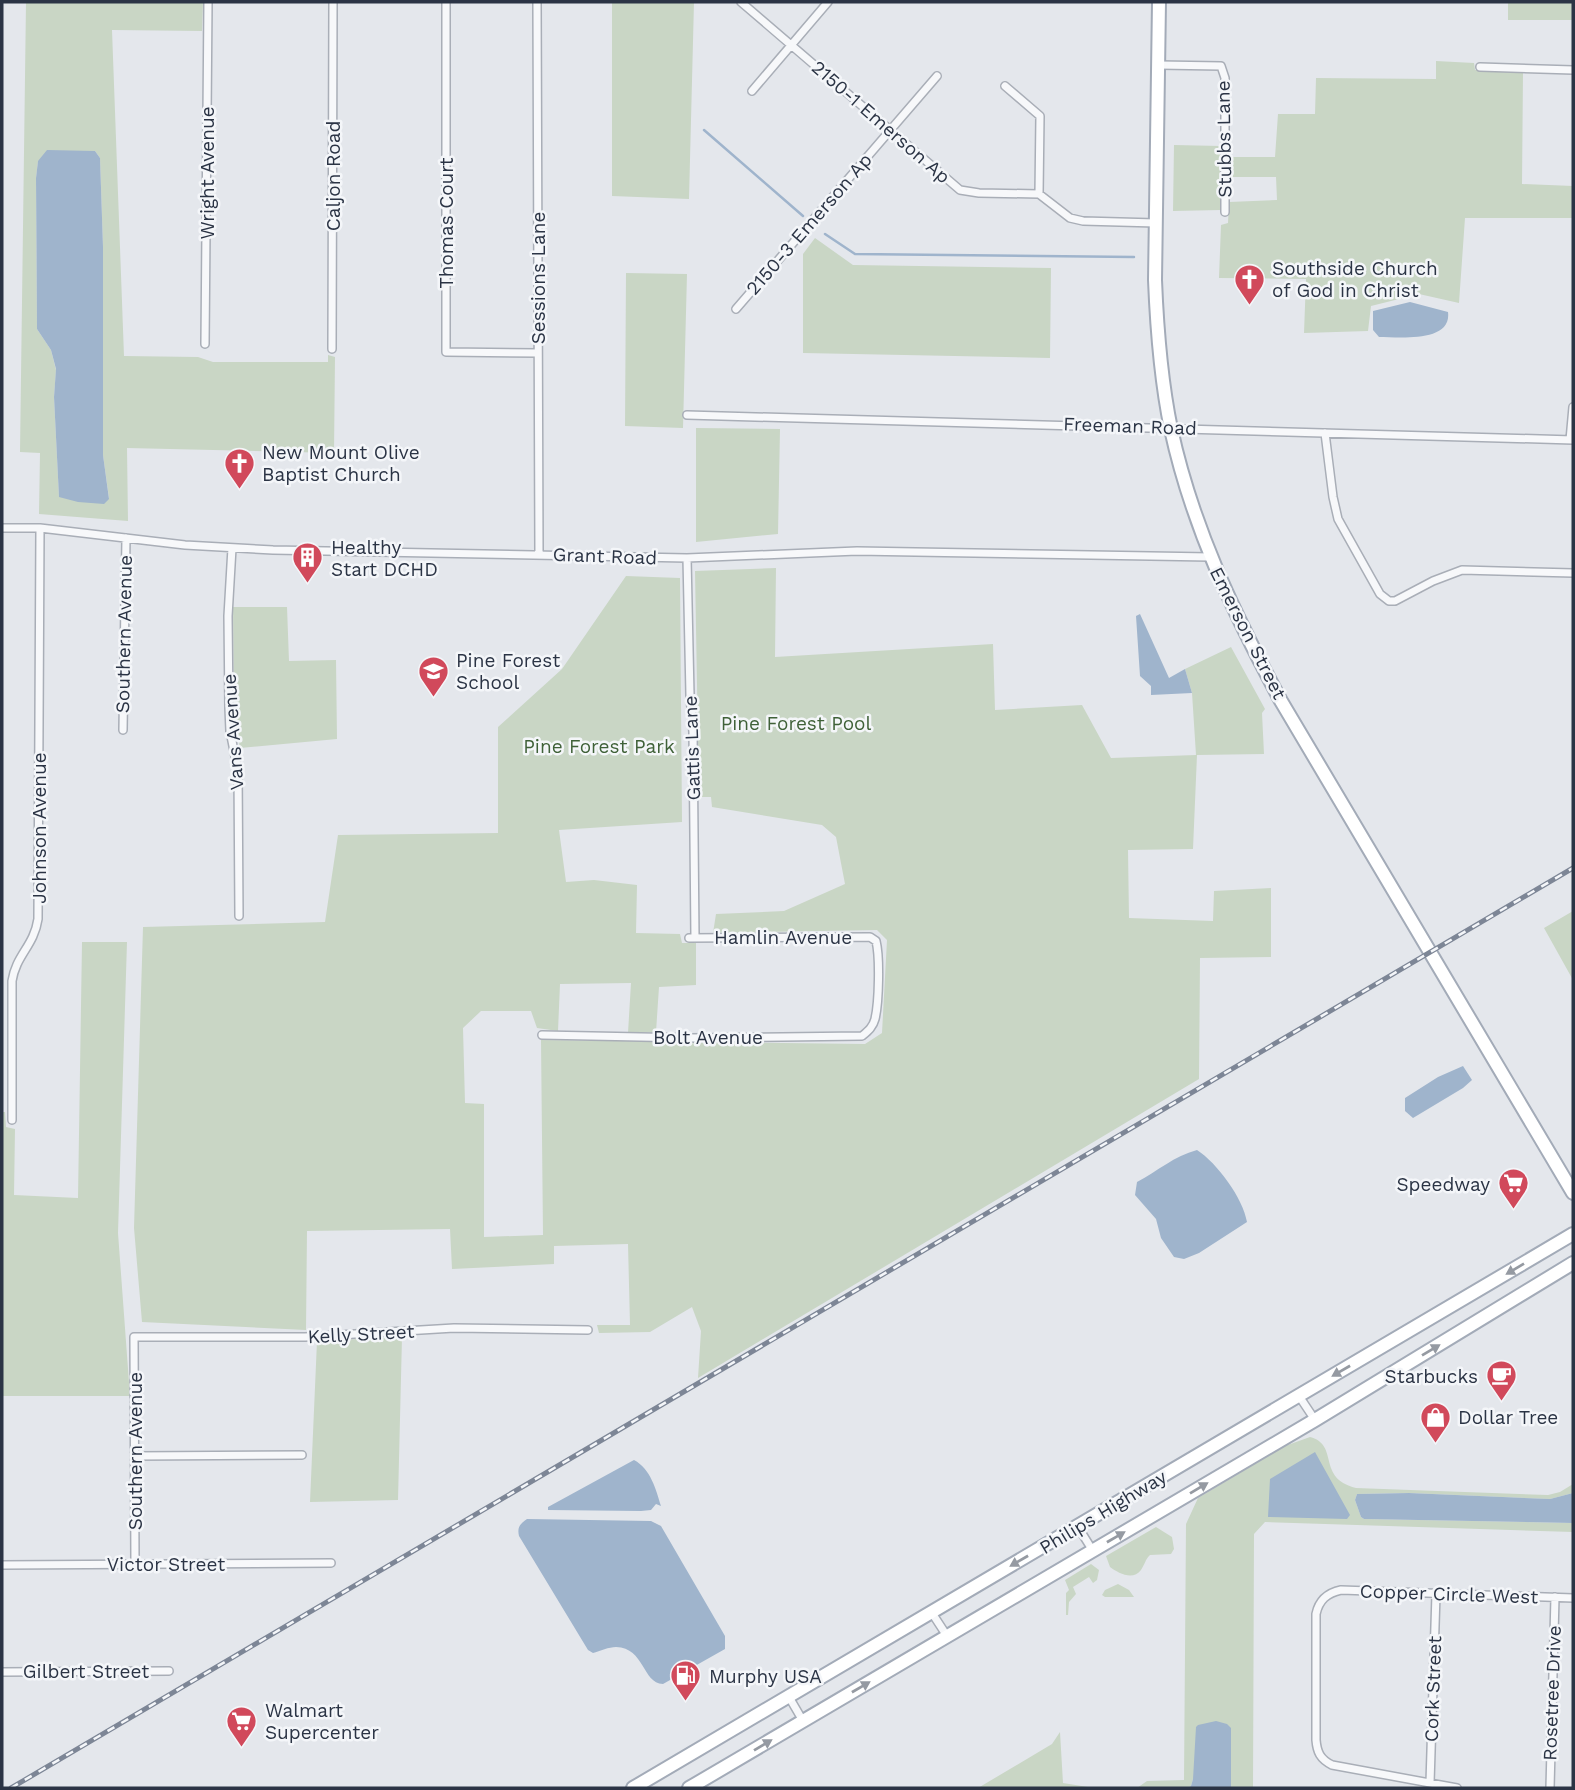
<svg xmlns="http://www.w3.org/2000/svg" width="1575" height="1790" viewBox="0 0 1575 1790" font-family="'Work Sans',sans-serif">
	<rect width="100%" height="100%" fill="#e4e7ec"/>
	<!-- green -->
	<path fill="#c9d6c5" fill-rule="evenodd" d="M26,2H203L202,31L112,30L124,356L198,357L213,362H328V355L335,357L334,453L127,448L128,521L39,514L40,453L20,452ZM95,151L100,158L103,247V455L109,498L59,497L54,397L56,370L51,350L37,329L36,178L38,161Z
		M612,2H694L689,199L612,196Z
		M1508,2H1573V20H1508Z
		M1436,61L1474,63L1475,70L1523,72L1522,184L1573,186V218H1465L1459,303L1419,294L1371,306L1368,331L1304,333L1306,279L1219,278L1221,225L1228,223L1229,202L1277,200L1276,177H1228L1229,157H1275L1278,114H1315L1316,78L1436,79Z
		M1174,145L1221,146V210L1173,211Z
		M815,238L853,265L1051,268L1050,358L803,353V254Z
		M626,273L687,274L683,428L625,426Z
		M696,428L780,429L778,534L696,542Z
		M776,568L775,657L993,644L995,710L1082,705L1111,758L1196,755L1192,693L1185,669L1231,647L1265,709L1262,713L1264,754L1197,755L1193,849L1128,850L1129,918L1213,921L1214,891L1271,888V957L1200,958L1199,1079L698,1378L701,1331L692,1307L650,1332L599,1333L597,1325H630L628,1244L554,1246V1264L452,1269L450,1229L307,1231L306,1330L142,1322L134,1228L143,927L325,922L338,835L498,833V727L562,669L626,576L680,578L682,822L559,830L566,882L594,880L637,885L636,933L680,934L682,943H696V985L659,987L656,1032L628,1033L631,983L560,984L558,1031L537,1028L531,1011H481L463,1028L465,1103L484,1104V1237L543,1235L541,1040L865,1044L882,1033L887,940L877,930L713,933L716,914L784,911L845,884L836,837L822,825L712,807L711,797H699L695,571Z
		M233,607H287L289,661L336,660L337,739L240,748L234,713Z
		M1573,911V980L1544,928Z
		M82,942H127L118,1233L130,1396H2V1112H5L6,1127L15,1129L14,1195L78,1198Z
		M402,1337L398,1500L310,1502L317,1341Z
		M1310,1437C1340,1445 1316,1478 1356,1488L1548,1495L1560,1492L1573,1484V1493L1550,1499L1409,1493L1357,1494L1355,1500L1361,1517L1364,1519L1573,1523V1532L1265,1522L1254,1534L1253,1788H1231V1728L1193,1779L1191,1786L1187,1788H1137L1147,1781L1184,1780L1186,1524L1198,1498L1285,1446Z
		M1156,1527L1172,1537L1174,1549L1171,1554L1150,1555C1145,1560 1145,1564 1141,1570C1133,1581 1118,1573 1110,1567L1106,1556Z
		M1091,1564L1099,1570L1097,1580L1093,1583L1089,1577L1073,1587L1076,1594L1069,1602L1068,1615H1066V1593L1069,1590L1065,1580Z
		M1118,1584L1129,1590L1134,1597H1105L1102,1595L1105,1590Z
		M1060,1732L1063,1783L1094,1788H978L1052,1744Z"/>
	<!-- water -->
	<path fill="#9fb4cc" d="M47,150L95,151L100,158L103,247V455L109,499L104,504L78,502L59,497L54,397L56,369L51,350L37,329L36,178L38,161Z
		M1410,302L1448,312C1452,343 1399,337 1379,337L1373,330V311Z
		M1140,614L1169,678L1185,669L1192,693L1151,695V686L1140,676L1136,616Z
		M1463,1066L1472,1080L1463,1088L1413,1118L1405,1111V1098L1438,1077Z
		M1197,1150C1217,1163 1243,1198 1247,1222L1199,1253L1184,1259L1174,1257L1161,1238L1156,1219L1135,1195L1137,1182C1158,1171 1174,1156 1197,1150Z
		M1315,1452L1350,1515L1347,1519L1268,1517L1270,1479Z
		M634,1460C651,1469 656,1490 661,1506L656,1504L651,1510L641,1511L548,1510V1507Z
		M1409,1493L1550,1499L1573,1493V1523L1364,1519L1361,1517L1355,1500L1357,1494Z
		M527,1519L651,1521L661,1526L725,1636V1649L663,1684C642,1683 645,1648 616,1647C609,1647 600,1651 593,1653L588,1650L519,1536C517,1527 520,1524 527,1519Z
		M1216,1721L1227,1724L1231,1728V1788H1187L1191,1786L1193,1779L1196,1727L1198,1725Z"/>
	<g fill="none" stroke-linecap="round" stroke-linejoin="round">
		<!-- stream -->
		<path stroke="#9fb4cc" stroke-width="2.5" d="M704,130L803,216
			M825,234L855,254L1134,257"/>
		<defs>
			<path id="minor" d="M446,2V352L538,353
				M537,2L539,554
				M741,2L960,190L979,193L1039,194L1070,218L1083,221L1156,223
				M1159,65L1221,66L1225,78V212
				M1480,67L1573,70
				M1005,86L1040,116L1039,194
				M752,91L828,2
				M736,309L937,76
				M205,344L208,2
				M332,349L333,2
				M687,415L1573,440
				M1325,433L1333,497L1338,519L1380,594L1389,601H1395L1433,581L1462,570L1573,573
				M1570,440L1573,407
				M2,528H40L185,545L273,550L687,558L857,551L1210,557
				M232,548L228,616L229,708L230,731L238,771L239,916
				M687,558L690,695L693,732L695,938
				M123,730L126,538
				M542,1035L690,1038L862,1036C868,1031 873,1027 875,1019C879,1002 880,957 876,941L870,937L689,938
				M12,1120V981C16,955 34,946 38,919L40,528
				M1299,1396L1315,1420
				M136,1456L302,1455
				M1078,1527L1093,1551
				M135,1564L134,1337H305L454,1328L588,1330
				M2,1565L331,1563
				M932,1613L947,1636
				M2,1672L169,1671
				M789,1697L803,1721
				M1430,1783L1436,1594
				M1457,1788L1332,1765C1320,1759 1317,1752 1316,1740V1614C1319,1600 1327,1593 1341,1590L1573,1598
				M1550,1788L1555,1597"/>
			<path id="primary" d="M1159,2L1155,280C1157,330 1161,381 1171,429C1192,526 1234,614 1281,701L1573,1193
				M633,1788L1573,1234
				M689,1788L1315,1420L1573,1263"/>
		</defs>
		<!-- minor casing -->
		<use href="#minor" stroke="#a9aeb7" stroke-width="10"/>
		<!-- primary casing -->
		<use href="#primary" stroke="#a3abb8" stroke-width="16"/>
		<!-- minor -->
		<use href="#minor" stroke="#f7f8fa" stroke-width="7"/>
		<!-- primary -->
		<use href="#primary" stroke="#fff" stroke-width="12"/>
		<defs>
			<path id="rail" d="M11,1788L1573,868"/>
		</defs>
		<!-- rail casing -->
		<use href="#rail" stroke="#7d8696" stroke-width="5"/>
		<!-- rail -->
		<use href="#rail" stroke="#f4f6f9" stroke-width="2.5" stroke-dasharray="8" stroke-linecap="butt"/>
	</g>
	<!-- one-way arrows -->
	<defs><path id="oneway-solid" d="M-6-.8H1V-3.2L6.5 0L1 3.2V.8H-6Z" transform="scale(1.75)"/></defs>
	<g fill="#959aa2">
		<use href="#oneway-solid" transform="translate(1515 1269) rotate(149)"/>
		<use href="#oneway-solid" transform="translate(1431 1350) rotate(-31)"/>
		<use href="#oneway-solid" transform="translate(1341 1371) rotate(150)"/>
		<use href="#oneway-solid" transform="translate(1199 1488) rotate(-31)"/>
		<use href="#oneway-solid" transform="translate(1116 1537) rotate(-30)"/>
		<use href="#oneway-solid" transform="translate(1019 1561) rotate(150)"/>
		<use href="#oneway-solid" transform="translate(861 1687) rotate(-30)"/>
		<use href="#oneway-solid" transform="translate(763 1745) rotate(-31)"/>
	</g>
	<!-- icons -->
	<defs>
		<symbol id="church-pin" viewBox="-11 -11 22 30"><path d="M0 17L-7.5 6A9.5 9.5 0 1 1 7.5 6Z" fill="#d1495b" stroke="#f4f6f9"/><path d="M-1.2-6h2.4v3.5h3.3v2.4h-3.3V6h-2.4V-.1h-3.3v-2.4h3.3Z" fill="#fff"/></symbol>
		<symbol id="building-pin" viewBox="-11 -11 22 30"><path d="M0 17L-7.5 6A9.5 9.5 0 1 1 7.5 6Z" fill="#d1495b" stroke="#f4f6f9"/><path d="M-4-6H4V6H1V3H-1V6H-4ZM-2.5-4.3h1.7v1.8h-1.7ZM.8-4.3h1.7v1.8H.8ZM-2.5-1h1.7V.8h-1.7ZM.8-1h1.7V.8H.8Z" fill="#fff"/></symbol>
		<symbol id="school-pin" viewBox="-11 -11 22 30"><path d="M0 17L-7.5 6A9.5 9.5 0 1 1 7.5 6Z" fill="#d1495b" stroke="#f4f6f9"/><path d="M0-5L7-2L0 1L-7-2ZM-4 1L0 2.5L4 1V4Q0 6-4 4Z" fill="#fff"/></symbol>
		<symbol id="supermarket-pin" viewBox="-11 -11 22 30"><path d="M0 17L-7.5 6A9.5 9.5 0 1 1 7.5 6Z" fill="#d1495b" stroke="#f4f6f9"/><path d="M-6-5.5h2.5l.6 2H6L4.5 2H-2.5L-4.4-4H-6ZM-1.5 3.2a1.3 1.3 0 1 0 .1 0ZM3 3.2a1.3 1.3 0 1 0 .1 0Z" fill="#fff"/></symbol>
		<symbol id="cafe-pin" viewBox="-11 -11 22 30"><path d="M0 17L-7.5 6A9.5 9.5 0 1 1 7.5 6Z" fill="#d1495b" stroke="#f4f6f9"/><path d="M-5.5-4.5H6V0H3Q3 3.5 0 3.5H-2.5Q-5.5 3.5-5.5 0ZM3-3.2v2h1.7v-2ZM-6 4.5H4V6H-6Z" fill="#fff"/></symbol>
		<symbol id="shop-pin" viewBox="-11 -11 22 30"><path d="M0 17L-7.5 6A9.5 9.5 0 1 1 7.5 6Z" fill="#d1495b" stroke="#f4f6f9"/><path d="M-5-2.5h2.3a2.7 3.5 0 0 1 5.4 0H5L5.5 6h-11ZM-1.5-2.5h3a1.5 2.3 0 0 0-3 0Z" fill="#fff"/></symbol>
		<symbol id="fuel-pin" viewBox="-11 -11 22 30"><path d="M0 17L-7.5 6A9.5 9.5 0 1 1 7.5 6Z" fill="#d1495b" stroke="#f4f6f9"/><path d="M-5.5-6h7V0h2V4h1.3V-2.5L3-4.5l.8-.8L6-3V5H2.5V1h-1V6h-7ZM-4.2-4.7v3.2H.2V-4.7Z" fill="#fff"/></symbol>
	</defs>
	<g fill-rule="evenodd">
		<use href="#church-pin" x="1232" y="262" width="35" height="47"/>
		<use href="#church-pin" x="222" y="446" width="35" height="47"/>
		<use href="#building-pin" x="290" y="540" width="35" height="47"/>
		<use href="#school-pin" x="416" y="654" width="35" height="47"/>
		<use href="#supermarket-pin" x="1496" y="1166" width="35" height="47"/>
		<use href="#cafe-pin" x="1484" y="1358" width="35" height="47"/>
		<use href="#shop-pin" x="1418" y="1400" width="35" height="47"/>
		<use href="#fuel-pin" x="668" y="1658" width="35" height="47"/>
		<use href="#supermarket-pin" x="224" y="1704" width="35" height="47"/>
	</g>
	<g text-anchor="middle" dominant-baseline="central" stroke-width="5" stroke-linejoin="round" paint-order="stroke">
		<!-- street labels -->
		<g font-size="19" fill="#2b3445" stroke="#f4f6f9">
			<text transform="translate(881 122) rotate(41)">2150-1 Emerson Ap</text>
			<text transform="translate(1224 139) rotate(-91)">Stubbs Lane</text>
			<text transform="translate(207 173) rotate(-90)">Wright Avenue</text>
			<text transform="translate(333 176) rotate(-90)">Caljon Road</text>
			<text transform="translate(446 223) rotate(-90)">Thomas Court</text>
			<text transform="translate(809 224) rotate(-49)">2150-3 Emerson Ap</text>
			<text transform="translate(538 278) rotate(-90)">Sessions Lane</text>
			<text transform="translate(1130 426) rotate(2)">Freeman Road</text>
			<text transform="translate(605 556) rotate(2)">Grant Road</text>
			<text transform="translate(1248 633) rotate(63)">Emerson Street</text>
			<text transform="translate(124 634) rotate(-89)">Southern Avenue</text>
			<text transform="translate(233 732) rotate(-94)">Vans Avenue</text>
			<text transform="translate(692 748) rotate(-92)">Gattis Lane</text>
			<text transform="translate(39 828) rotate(-90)">Johnson Avenue</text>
			<text x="783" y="937">Hamlin Avenue</text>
			<text x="708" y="1037">Bolt Avenue</text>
			<text transform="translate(361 1334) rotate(-3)">Kelly Street</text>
			<text transform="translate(135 1451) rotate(-90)">Southern Avenue</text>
			<text transform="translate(1103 1512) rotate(-31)">Philips Highway</text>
			<text x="166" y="1564">Victor Street</text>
			<text transform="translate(1449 1594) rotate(2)">Copper Circle West</text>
			<text x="86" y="1671">Gilbert Street</text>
			<text transform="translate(1433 1689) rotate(-88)">Cork Street</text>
			<text transform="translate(1552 1693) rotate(-88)">Rosetree Drive</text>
		</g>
		<!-- poi labels -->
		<g font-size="19" fill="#2b3445" stroke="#f4f6f9" text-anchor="start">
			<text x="1272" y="268">Southside Church<tspan x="1272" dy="22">of God in Christ</tspan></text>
			<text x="262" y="452">New Mount Olive<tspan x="262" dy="22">Baptist Church</tspan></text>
			<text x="331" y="547">Healthy<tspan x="331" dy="22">Start DCHD</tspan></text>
			<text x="456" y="660">Pine Forest<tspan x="456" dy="22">School</tspan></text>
			<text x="1490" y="1184" text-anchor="end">Speedway</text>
			<text x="1478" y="1376" text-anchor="end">Starbucks</text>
			<text x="1458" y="1417">Dollar Tree</text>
			<text x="709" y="1676">Murphy USA</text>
			<text x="265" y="1710">Walmart<tspan x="265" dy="22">Supercenter</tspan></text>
		</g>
		<!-- park labels -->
		<g font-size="19" fill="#3f6138" stroke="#f4f6f9">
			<text x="796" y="723">Pine Forest Pool</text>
			<text x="599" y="746">Pine Forest Park</text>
		</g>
	</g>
	<!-- border -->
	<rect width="1575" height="1790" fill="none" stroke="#2b3445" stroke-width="7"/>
</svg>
